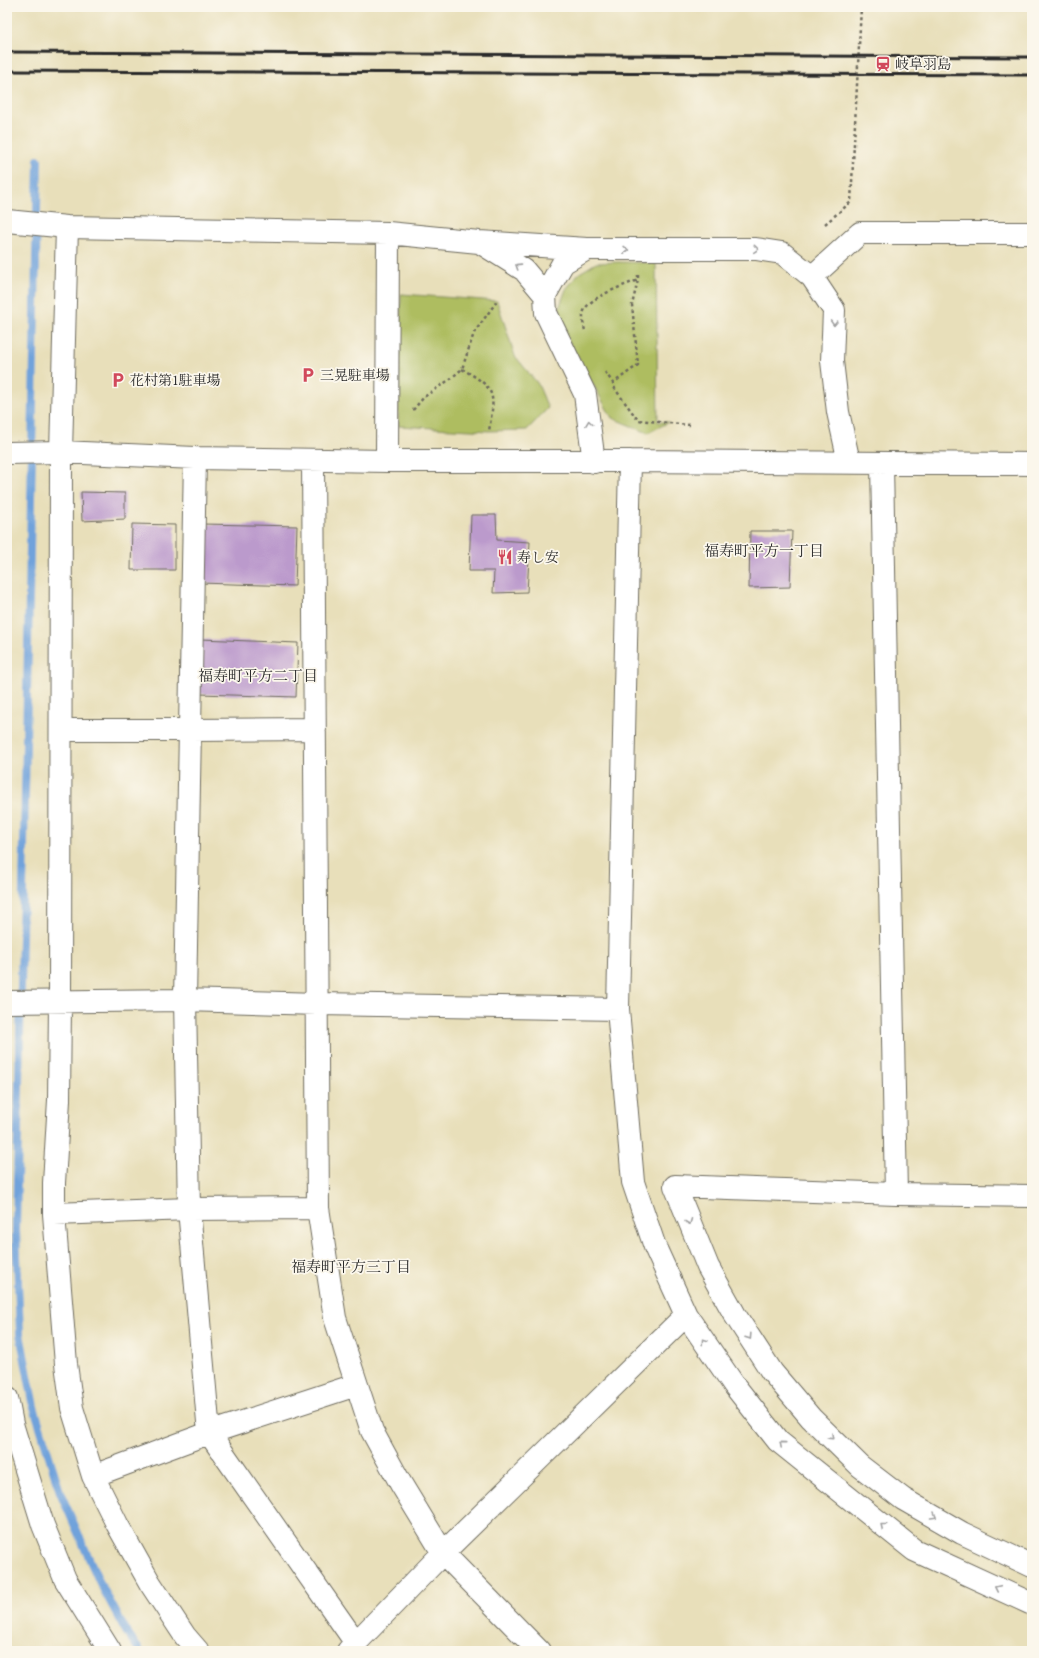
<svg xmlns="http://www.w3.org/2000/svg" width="1039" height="1658" viewBox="0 0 1039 1658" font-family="'EB Garamond','Noto Serif JP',serif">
	<rect width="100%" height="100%" fill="#fbf7ec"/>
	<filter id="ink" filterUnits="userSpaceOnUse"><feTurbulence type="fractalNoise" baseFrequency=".025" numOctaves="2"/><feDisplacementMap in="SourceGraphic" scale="8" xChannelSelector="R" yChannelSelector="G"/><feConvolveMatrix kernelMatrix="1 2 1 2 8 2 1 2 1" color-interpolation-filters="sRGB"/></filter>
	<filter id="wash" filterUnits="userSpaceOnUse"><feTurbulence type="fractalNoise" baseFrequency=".012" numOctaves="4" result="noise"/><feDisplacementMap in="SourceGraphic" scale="16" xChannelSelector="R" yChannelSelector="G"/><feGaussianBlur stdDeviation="0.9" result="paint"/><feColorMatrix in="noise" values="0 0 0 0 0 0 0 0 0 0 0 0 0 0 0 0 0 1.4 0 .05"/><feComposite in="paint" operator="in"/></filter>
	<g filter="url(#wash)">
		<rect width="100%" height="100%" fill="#e8dfba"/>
		<!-- green -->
		<path fill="#aebd60" stroke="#6c7446" d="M618,262L656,263L658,422H669L648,433L612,418L563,331L559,308L566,289L578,274L596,263Z
			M401,294L497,301L515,356L538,384L548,408L527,430L489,431L398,426Z"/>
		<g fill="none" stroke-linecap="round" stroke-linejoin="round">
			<!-- stream -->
			<path stroke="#6fa2db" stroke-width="8" d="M38,160L16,1230L20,1334L34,1407L60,1492L99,1581L127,1633L140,1651"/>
		</g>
		<g id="blocks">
			<!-- building -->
			<path fill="#bb9acc" d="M81,492L125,493V519L82,521Z
				M471,515H496L497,540L530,542L527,592L493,593L494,571H469Z
				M132,524L175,525V570H131Z
				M202,524L297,526L295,586L200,583Z
				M750,531H792L790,587L749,588Z
				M201,639L298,643L296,697L199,694Z"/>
		</g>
	</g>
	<g filter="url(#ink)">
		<use href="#blocks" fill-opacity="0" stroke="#6d6a5d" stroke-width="1"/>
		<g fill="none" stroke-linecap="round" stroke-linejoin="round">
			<defs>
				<path id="minor" d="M7,221L67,227L388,233L479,242L587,249H756L782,253L812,277L834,310L832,361L838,412L849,462
					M67,227L61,452L60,1003L59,1100L54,1183V1214L66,1364L72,1408L93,1476L117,1524L150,1583L185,1636L198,1651
					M481,243L524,270L545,295
					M587,249L563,263L545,295L546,313L585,394L594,462
					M812,277L860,233H1032
					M7,453L61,452L195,458L387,461H630L1032,464
					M195,458L185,1000L189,1209L209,1433L356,1643
					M313,460L318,1208L335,1318L372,1431L401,1484L443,1553L539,1651
					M387,461L388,233
					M630,461L618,1009L633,1182L655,1247L686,1315L734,1385L778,1441L914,1550L1032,1604
					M882,464L896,1194
					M61,730H190L315,729
					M7,1002L185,1000L318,1004L618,1009
					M1032,1196L896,1194L675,1186L708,1267L735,1315L772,1372L811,1418L860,1466L903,1499L962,1533L1032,1566
					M54,1214L189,1209L318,1208
					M7,1398L12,1424L43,1525L65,1579L110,1651
					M93,1476L209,1433L356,1385
					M348,1651L443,1553L686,1315"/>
			</defs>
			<!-- minor casing -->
			<use href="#minor" stroke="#6d6a5d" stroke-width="24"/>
			<!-- path -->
			<path stroke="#6d6a5d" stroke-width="2.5" stroke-dasharray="3 3" stroke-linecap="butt" d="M825,224L851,202L861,7
				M638,275V280L632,305L638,365L613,383L615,389L638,420L690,425
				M585,330C583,325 582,316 584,311C589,297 625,285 638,280
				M462,369C497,389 495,393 489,431
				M605,372L613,383
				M413,410L424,397L449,380L462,369L474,333L497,301"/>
			<!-- minor -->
			<use href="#minor" stroke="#fff" stroke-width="22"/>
			<!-- rail -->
			<path stroke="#2b2b2b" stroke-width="3" d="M7,52L1032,57
				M7,71L1032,75"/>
		</g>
		<!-- one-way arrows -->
		<defs><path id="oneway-chevron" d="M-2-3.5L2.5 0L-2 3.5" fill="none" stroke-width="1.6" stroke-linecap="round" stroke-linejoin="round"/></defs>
		<g stroke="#a0a0a0">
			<use href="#oneway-chevron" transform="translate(756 249) rotate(5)"/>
			<use href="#oneway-chevron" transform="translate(626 250) rotate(1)"/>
			<use href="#oneway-chevron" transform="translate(518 266) rotate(-147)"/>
			<use href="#oneway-chevron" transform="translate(834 323) rotate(92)"/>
			<use href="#oneway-chevron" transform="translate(589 423) rotate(-98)"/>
			<use href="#oneway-chevron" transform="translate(689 1222) rotate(68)"/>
			<use href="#oneway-chevron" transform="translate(749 1337) rotate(57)"/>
			<use href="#oneway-chevron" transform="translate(704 1341) rotate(-124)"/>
			<use href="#oneway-chevron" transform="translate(831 1437) rotate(44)"/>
			<use href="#oneway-chevron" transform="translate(782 1444) rotate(-139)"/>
			<use href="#oneway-chevron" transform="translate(934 1516) rotate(30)"/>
			<use href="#oneway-chevron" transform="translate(883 1526) rotate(-141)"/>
			<use href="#oneway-chevron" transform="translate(997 1588) rotate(-155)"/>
		</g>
	</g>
	<!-- icons -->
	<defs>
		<symbol id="station-bare" viewBox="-9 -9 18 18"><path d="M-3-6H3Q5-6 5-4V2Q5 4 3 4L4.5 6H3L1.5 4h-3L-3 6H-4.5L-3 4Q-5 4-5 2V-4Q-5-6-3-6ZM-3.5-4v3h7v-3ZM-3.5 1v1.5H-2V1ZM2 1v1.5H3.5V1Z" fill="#d1495b" stroke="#fbf7ec" stroke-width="2.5" paint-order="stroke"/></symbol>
		<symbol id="parking-bare" viewBox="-9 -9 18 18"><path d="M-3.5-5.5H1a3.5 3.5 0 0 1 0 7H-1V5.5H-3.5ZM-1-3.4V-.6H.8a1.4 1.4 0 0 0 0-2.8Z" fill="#d1495b" stroke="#fbf7ec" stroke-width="2.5" paint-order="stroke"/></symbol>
		<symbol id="restaurant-bare" viewBox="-9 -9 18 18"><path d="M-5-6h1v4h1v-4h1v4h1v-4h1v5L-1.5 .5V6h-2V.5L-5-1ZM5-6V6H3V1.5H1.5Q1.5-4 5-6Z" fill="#d1495b" stroke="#fbf7ec" stroke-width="2.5" paint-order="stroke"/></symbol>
	</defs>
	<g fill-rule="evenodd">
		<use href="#station-bare" x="872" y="53" width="22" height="22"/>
		<use href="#parking-bare" x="297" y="364" width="22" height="22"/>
		<use href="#parking-bare" x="107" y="369" width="22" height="22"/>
		<use href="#restaurant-bare" x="494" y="546" width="22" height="22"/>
	</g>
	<g text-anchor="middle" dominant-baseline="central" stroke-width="3.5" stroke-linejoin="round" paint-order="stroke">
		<!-- poi labels -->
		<g font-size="14" fill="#2b2b2b" stroke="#fbf7ec" text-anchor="start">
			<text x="895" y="64">岐阜羽島</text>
			<text x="320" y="375">三晃駐車場</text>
			<text x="130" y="380">花村第1駐車場</text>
			<text x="517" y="557">寿し安</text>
		</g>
		<!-- neighbourhood labels -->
		<g font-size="15" fill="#2b2b2b" stroke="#fbf7ec">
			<text x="764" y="550">福寿町平方一丁目</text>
			<text x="258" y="675">福寿町平方二丁目</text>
			<text x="351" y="1266">福寿町平方三丁目</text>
		</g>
	</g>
	<!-- margin -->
	<rect width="1039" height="1658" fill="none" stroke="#fbf7ec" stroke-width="24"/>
</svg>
